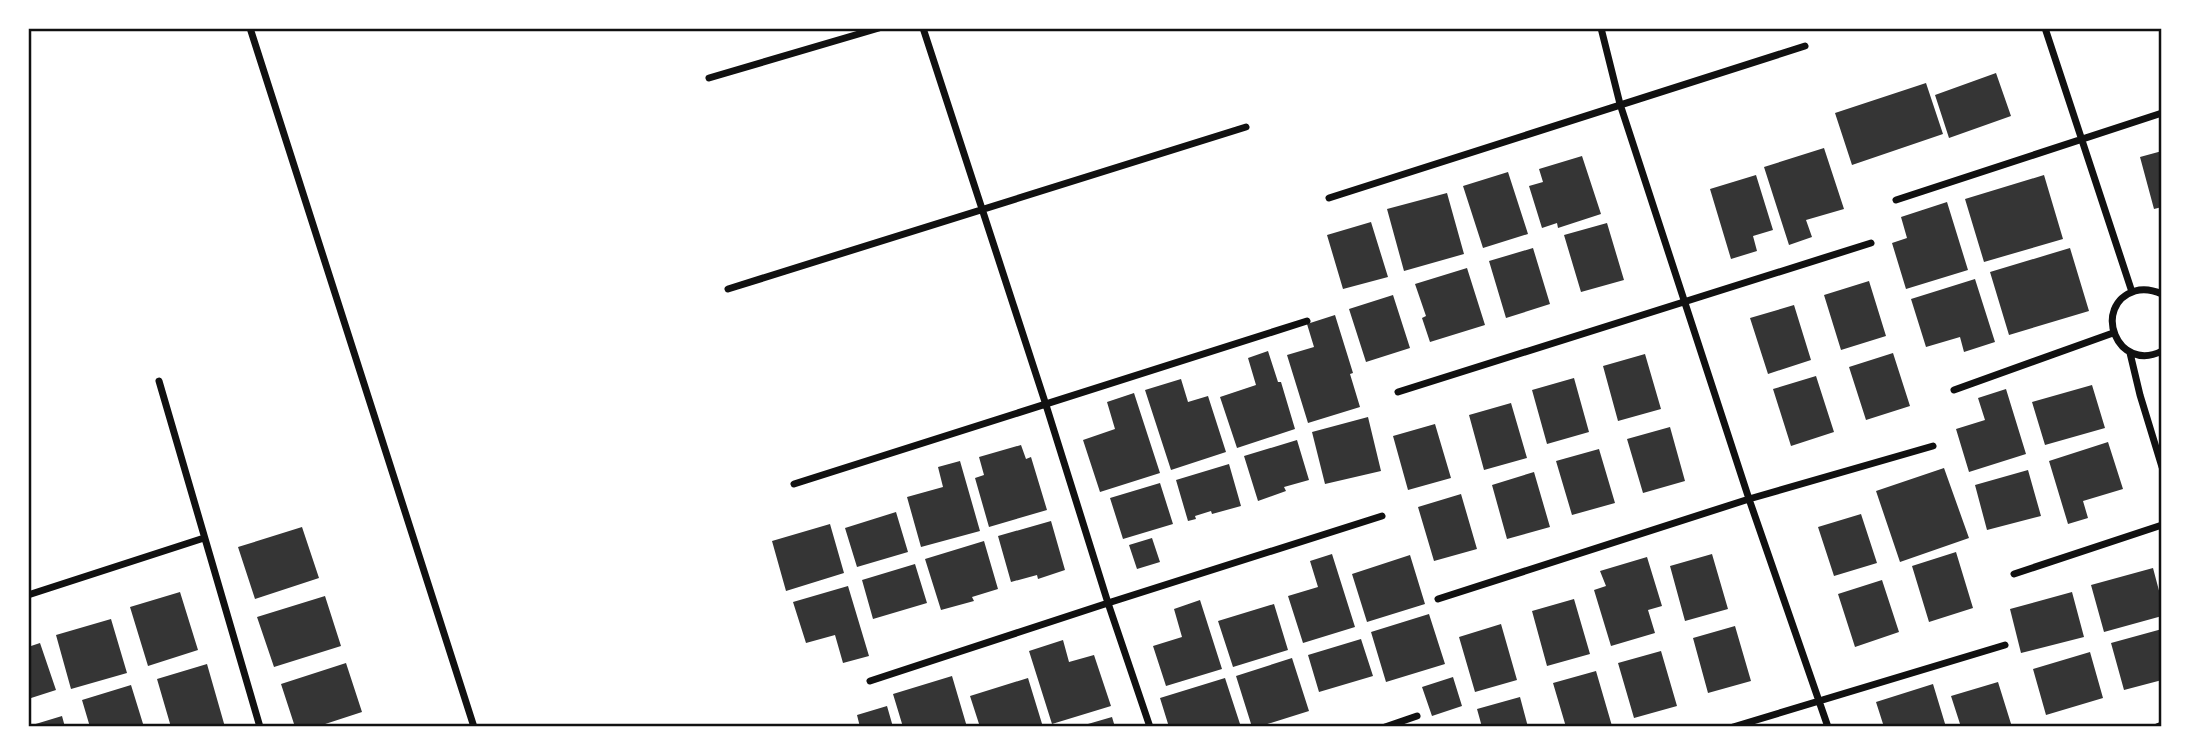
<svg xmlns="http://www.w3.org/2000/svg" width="2190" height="755" viewBox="0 0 2190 755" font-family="Ubuntu,sans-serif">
	<rect width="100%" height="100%" fill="#fff"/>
	<!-- building -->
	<path fill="#353535" d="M1996,73L2011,116L1949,138L1935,95Z
		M1926,83L1943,134L1852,165L1835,113Z
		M1824,148L1844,209L1806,220L1812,237L1789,245L1764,167Z
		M2162,151V207L2154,209L2140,157Z
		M1582,156L1601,214L1558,228L1557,223L1542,228L1529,186L1543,182L1539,169Z
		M1508,172L1528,234L1483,248L1463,186Z
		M1756,175L1773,230L1753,236L1757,251L1731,259L1710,189Z
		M2044,175L2063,239L1984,262L1965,199Z
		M1447,193L1464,254L1404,271L1387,209Z
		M1947,202L1968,270L1906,289L1892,243L1907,238L1901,217Z
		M1371,222L1388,277L1343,289L1327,235Z
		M1607,223L1624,280L1581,292L1564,235Z
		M1533,248L1550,304L1506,318L1489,261Z
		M2070,248L2089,311L2009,335L1990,272Z
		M1467,268L1485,325L1430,342L1422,318L1426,316L1415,284Z
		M1975,279L1995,342L1964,352L1960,337L1926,347L1911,299Z
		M1869,281L1886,336L1841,350L1824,295Z
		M1393,295L1410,348L1366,362L1349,309Z
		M1794,305L1811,360L1768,374L1750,318Z
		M1335,315L1353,373L1350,374L1360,407L1308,423L1287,355L1314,347L1307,324Z
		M1268,351L1278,382H1281L1295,429L1237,448L1220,397L1256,385L1248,358Z
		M1893,353L1910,406L1866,420L1849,367Z
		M1645,354L1661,409L1618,421L1603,366Z
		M1816,376L1834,432L1791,446L1773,389Z
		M1574,378L1589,432L1547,444L1532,390Z
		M1181,379L1188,402L1208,396L1226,452L1171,470L1145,390Z
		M2092,385L2105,428L2045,445L2032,402Z
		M2006,389L2026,454L1969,472L1956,429L1985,420L1978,398Z
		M1134,393L1160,473L1100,492L1083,440L1115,429L1107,402Z
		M1511,403L1527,458L1484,470L1469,415Z
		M1368,417L1381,471L1325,484L1312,432Z
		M1435,424L1451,478L1408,490L1393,436Z
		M1670,427L1685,481L1643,493L1627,439Z
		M1297,440L1309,480L1284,487L1286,491L1258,501L1244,456Z
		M2108,442L2123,489L2083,501L2088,518L2068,524L2049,461Z
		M1021,445L1026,459L1031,457L1047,510L989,527L975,478L984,475L979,457Z
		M1599,449L1615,503L1572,515L1556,461Z
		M960,461L980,531L921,547L907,497L943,487L938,467Z
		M1229,464L1241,506L1212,514L1211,511L1195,516L1196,519L1188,521L1176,480Z
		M1944,468L1969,538L1900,562L1876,491Z
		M2028,470L2041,516L1987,530L1975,485Z
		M1534,472L1550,527L1507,539L1492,485Z
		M1160,483L1173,524L1123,539L1110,498Z
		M1461,494L1477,549L1434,561L1418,507Z
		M896,512L908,552L857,567L845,528Z
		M1861,514L1877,563L1834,576L1818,527Z
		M1051,521L1065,570L1038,579L1037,575L1011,582L998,536Z
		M830,524L844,573L786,591L772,541Z
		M302,527L319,578L255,599L238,547Z
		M1152,538L1160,562L1137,569L1129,545Z
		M984,541L998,589L972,597L974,601L941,610L925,559Z
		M1956,552L1973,608L1929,622L1912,566Z
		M1332,554L1355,627L1303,643L1288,596L1318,587L1310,561Z
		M1712,554L1728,609L1685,621L1670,566Z
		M1410,555L1425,604L1367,622L1352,574Z
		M1647,557L1662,606L1648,610L1655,633L1611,646L1594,590L1606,586L1600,571Z
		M915,564L927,603L873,619L862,580Z
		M2153,568L2162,602V616L2104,632L2091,585Z
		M1882,580L1899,632L1855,647L1838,594Z
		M848,586L869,656L843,663L835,635L806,643L793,602Z
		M180,592L198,650L148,666L130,607Z
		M2072,592L2084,637L2021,653L2010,609Z
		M325,596L341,646L274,667L257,617Z
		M1574,599L1590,654L1547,666L1532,611Z
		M1200,600L1222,669L1166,686L1153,646L1182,637L1174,609Z
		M1274,604L1288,650L1233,667L1218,621Z
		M1429,614L1445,664L1386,682L1371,632Z
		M111,619L127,673L71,689L56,635Z
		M1501,624L1517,680L1475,692L1459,637Z
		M1735,626L1751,681L1708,693L1693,638Z
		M2162,629V680L2124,690L2111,643Z
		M1361,639L1373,676L1319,692L1308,655Z
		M1063,640L1069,662L1094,655L1111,706L1052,724L1029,651Z
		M40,643L56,690L28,699V647Z
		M1661,651L1677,706L1634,718L1618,663Z
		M2090,652L2103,698L2046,715L2033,669Z
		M1292,658L1309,711L1258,727H1252L1236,676Z
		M346,663L362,712L316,727H295L281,684Z
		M207,664L225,727H171L157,679Z
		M1596,671L1612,726L1566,727L1553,683Z
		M952,676L967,727H903L893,694Z
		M1453,677L1462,706L1432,716L1422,687Z
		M1028,678L1043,727H980L970,696Z
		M1225,678L1241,727H1169L1160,698Z
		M1998,682L2012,727H1961L1951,696Z
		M1933,684L1946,727H1884L1876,702Z
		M131,685L144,727H90L82,700Z
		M1520,697L1528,727H1482L1477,709Z
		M887,706L893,727H860L857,715Z
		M62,716L65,727H29V726Z
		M1112,717L1115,727H1081V726Z"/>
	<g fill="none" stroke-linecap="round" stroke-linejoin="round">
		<!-- minor -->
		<path stroke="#111" stroke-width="7" d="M250,28L474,727
			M923,28L1046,405L1108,603L1150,727
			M1601,28L1620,104L1749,499L1828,727
			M2045,28L2132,292
			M709,78L879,28
			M1329,198L1805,46
			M1896,200L2162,113
			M728,289L1246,127
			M2162,294C2153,290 2145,288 2135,291C2091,305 2117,374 2162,351
			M2130,353L2140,395L2162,467
			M159,381L260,727
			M1954,390L2113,333
			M1398,392L1871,243
			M794,484L1307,321
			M2014,574L2162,525
			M28,595L204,538
			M1438,599L1749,499L1933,446
			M870,681L1108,603L1382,516
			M1385,727L1417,716
			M1733,727L2005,645
			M2157,727L2162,725"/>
	</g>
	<!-- border -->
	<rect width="2190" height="755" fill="none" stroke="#ffffff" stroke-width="60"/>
	<rect x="30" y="30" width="2130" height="695" fill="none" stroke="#111" stroke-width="2.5"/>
</svg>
